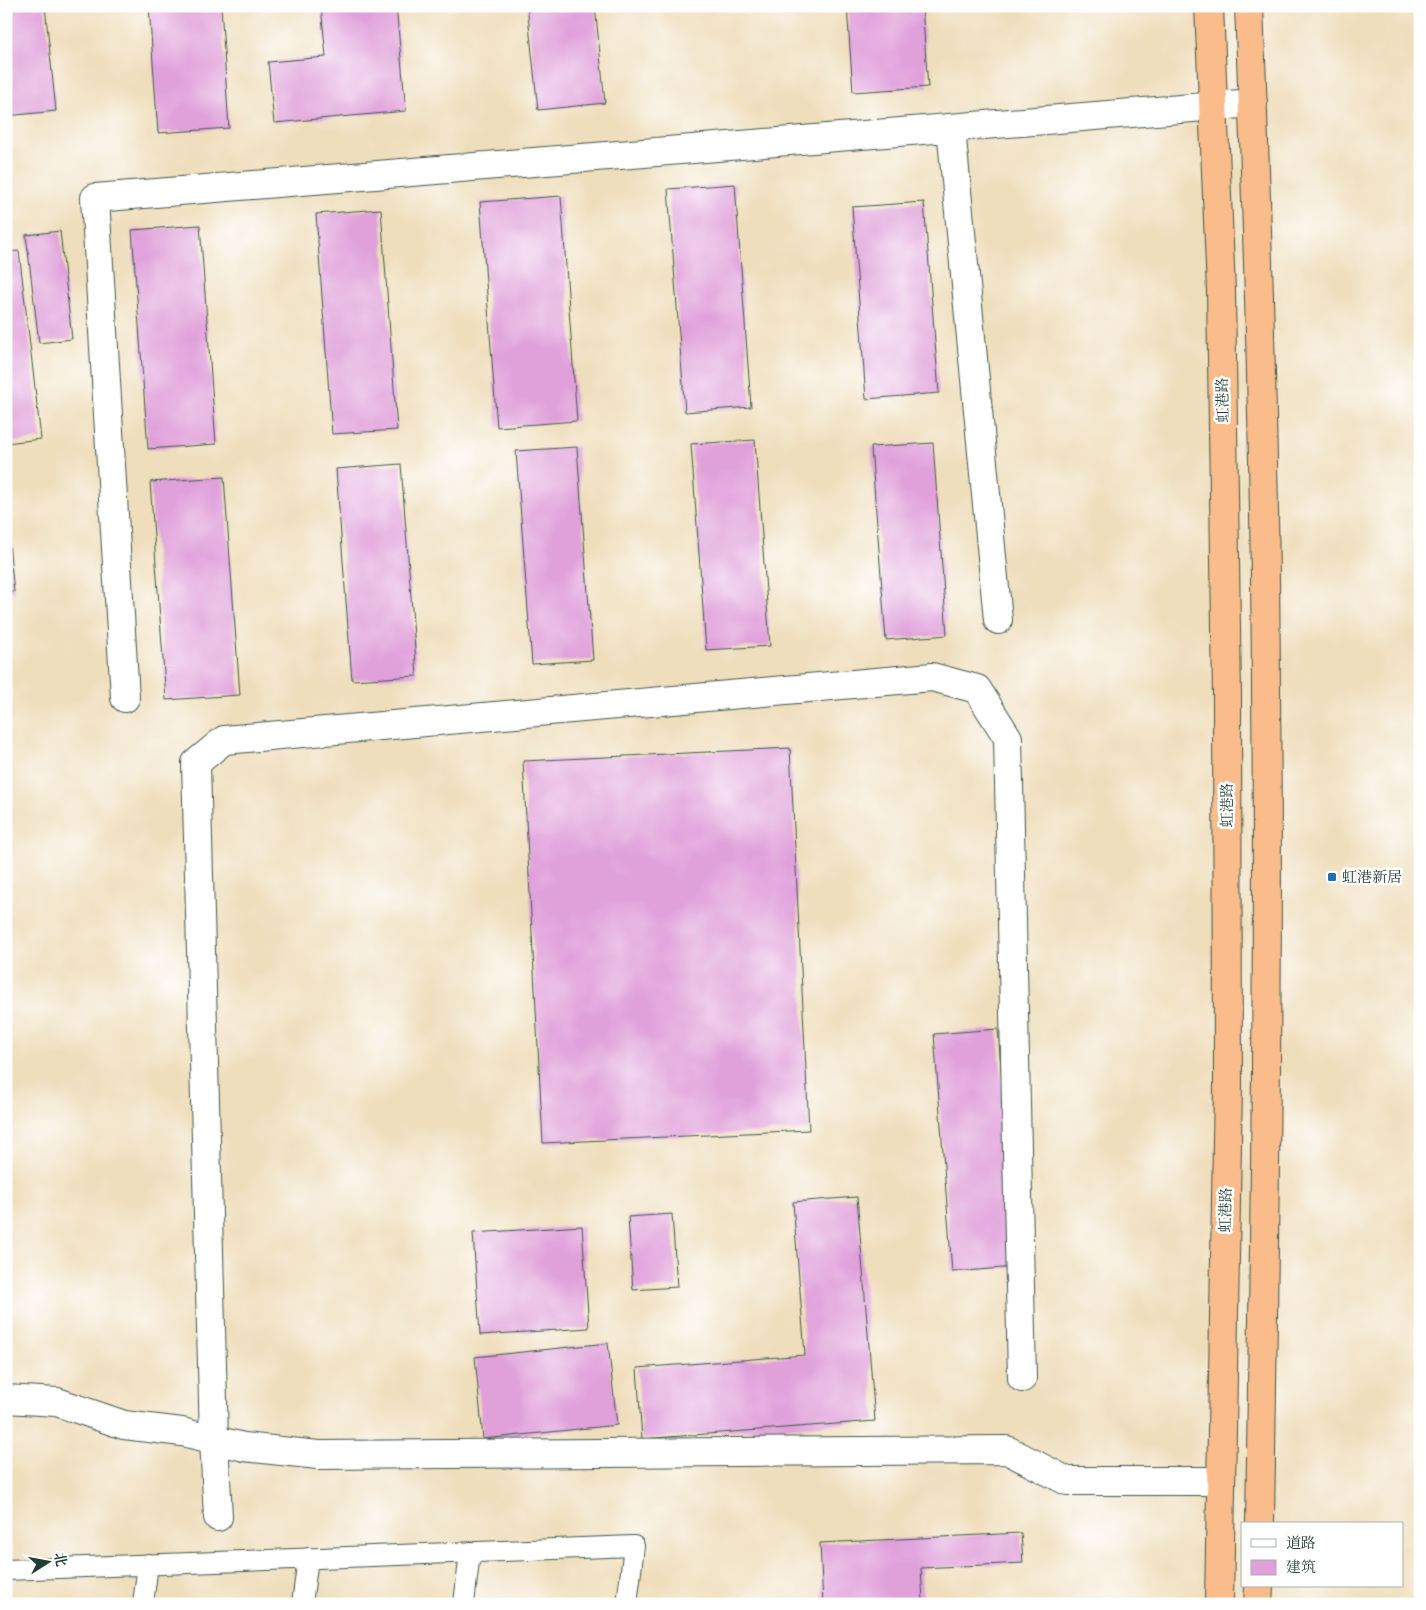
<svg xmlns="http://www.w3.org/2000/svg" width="1426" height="1610" viewBox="0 0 1426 1610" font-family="'IM FELL Double Pica','Noto Serif SC',serif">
	<rect width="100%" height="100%" fill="#fff"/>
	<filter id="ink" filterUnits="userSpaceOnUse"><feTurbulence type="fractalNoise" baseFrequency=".02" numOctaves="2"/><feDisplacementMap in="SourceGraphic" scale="10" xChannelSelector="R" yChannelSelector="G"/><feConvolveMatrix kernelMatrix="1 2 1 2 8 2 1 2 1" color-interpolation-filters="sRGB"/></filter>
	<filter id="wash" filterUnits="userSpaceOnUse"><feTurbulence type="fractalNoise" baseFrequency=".0096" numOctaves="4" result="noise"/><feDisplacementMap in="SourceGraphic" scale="20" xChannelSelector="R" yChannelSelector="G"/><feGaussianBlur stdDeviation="1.12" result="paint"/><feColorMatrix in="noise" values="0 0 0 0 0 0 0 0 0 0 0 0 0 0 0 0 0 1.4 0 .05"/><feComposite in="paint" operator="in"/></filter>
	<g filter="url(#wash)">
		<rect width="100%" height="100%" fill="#efdebc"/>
		<g id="blocks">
			<!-- building -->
			<path fill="#e0a0da" d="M6,6H45L56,111L6,116Z
				M149,6H221L229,128L158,133Z
				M321,6H396L406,111L274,123L268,62L326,57Z
				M527,6H595L605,103L538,110Z
				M847,6H922L928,87L853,92Z
				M735,184L751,407L685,412L668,189Z
				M561,196L577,421L497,427L480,202Z
				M924,202L939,393L866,399L852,207Z
				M381,209L397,430L332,434L316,214Z
				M200,225L216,444L148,449L132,230Z
				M60,231L72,339L39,343L26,235Z
				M19,251L41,439L6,443V252Z
				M755,440L770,646L706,650L691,444Z
				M933,443L947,635L886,640L871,447Z
				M577,447L593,660L532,664L516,451Z
				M401,464L417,676L352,680L336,469Z
				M224,477L240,695L166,700L150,482Z
				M6,533H8L14,592L6,593Z
				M790,748L809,1130L543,1143L523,761Z
				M998,1029L1016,1267L952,1272L934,1034Z
				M857,1197L875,1421L642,1439L637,1368L805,1355L793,1202Z
				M672,1214L677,1287L633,1290L628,1217Z
				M582,1226L589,1328L480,1335L473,1233Z
				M608,1343L617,1425L483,1439L475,1357Z
				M1021,1533L1023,1563L921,1568L923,1601L823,1604L820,1543Z"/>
		</g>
	</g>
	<g filter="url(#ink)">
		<use href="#blocks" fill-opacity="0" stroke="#3e5548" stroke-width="1"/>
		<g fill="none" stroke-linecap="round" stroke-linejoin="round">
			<defs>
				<path id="service" d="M6,1570L634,1546L627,1604
					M143,1604L148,1564
					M302,1604L308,1558
					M464,1604L470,1552"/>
				<path id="minor" d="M951,128L998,620
					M125,698L95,198L1253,103
					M6,1399L57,1402L124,1425L182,1432L244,1447L318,1455L1007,1450L1067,1481H1221
					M218,1517L214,1440L196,763L224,740L932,677L977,689L1008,738L1022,1378"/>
				<path id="trunk" d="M1209,6L1221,291L1227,695L1228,1084L1219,1604
					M1249,6C1258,235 1265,464 1266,692C1269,970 1264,1247 1260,1524
					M1258,1604L1259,1586"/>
			</defs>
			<!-- service casing -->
			<use href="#service" stroke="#3e5548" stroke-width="22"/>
			<!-- minor casing -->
			<use href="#minor" stroke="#3e5548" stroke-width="30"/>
			<!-- trunk casing -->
			<use href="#trunk" stroke="#3e5548" stroke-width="30"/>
			<!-- service -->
			<use href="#service" stroke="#fff" stroke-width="20"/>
			<!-- minor -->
			<use href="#minor" stroke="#fff" stroke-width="28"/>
			<!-- trunk -->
			<use href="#trunk" stroke="#fabc8b" stroke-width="28"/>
		</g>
	</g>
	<!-- markers -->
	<rect fill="#1f6fb2" stroke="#fff" stroke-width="2" x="1327" y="872" width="10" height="10" rx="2.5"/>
	<g text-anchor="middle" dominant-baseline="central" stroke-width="5" stroke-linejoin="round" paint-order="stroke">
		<!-- street labels -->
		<g font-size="15" fill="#1f3d34" stroke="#fff">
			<text transform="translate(1223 400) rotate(-91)">虹港路</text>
			<text transform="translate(1227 805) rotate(-90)">虹港路</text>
			<text transform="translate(1226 1210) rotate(-89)">虹港路</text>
		</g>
		<!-- poi labels -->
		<g font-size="15" fill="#1f3d34" stroke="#fff" text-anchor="start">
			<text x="1342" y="877">虹港新居</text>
		</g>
	</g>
	<!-- margin -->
	<rect width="1426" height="1610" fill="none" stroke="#fff" stroke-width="25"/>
	<!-- legend -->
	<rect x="1241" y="1522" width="162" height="65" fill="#ffffff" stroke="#a5b1ae"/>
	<rect x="1251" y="1539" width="25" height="8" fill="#ffffff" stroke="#a5b1ae"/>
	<text x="1286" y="1548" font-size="15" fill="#1f3d34">道路</text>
	<rect x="1251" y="1560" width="25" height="15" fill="#e0a0da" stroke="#a5b1ae"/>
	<text x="1286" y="1572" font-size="15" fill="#1f3d34">建筑</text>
	<!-- north arrow -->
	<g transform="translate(48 1562) rotate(79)" stroke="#ffffff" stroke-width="4" paint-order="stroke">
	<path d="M0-4L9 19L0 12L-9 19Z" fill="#1f3d34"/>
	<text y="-8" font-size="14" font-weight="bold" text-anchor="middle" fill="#1f3d34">北</text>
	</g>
</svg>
